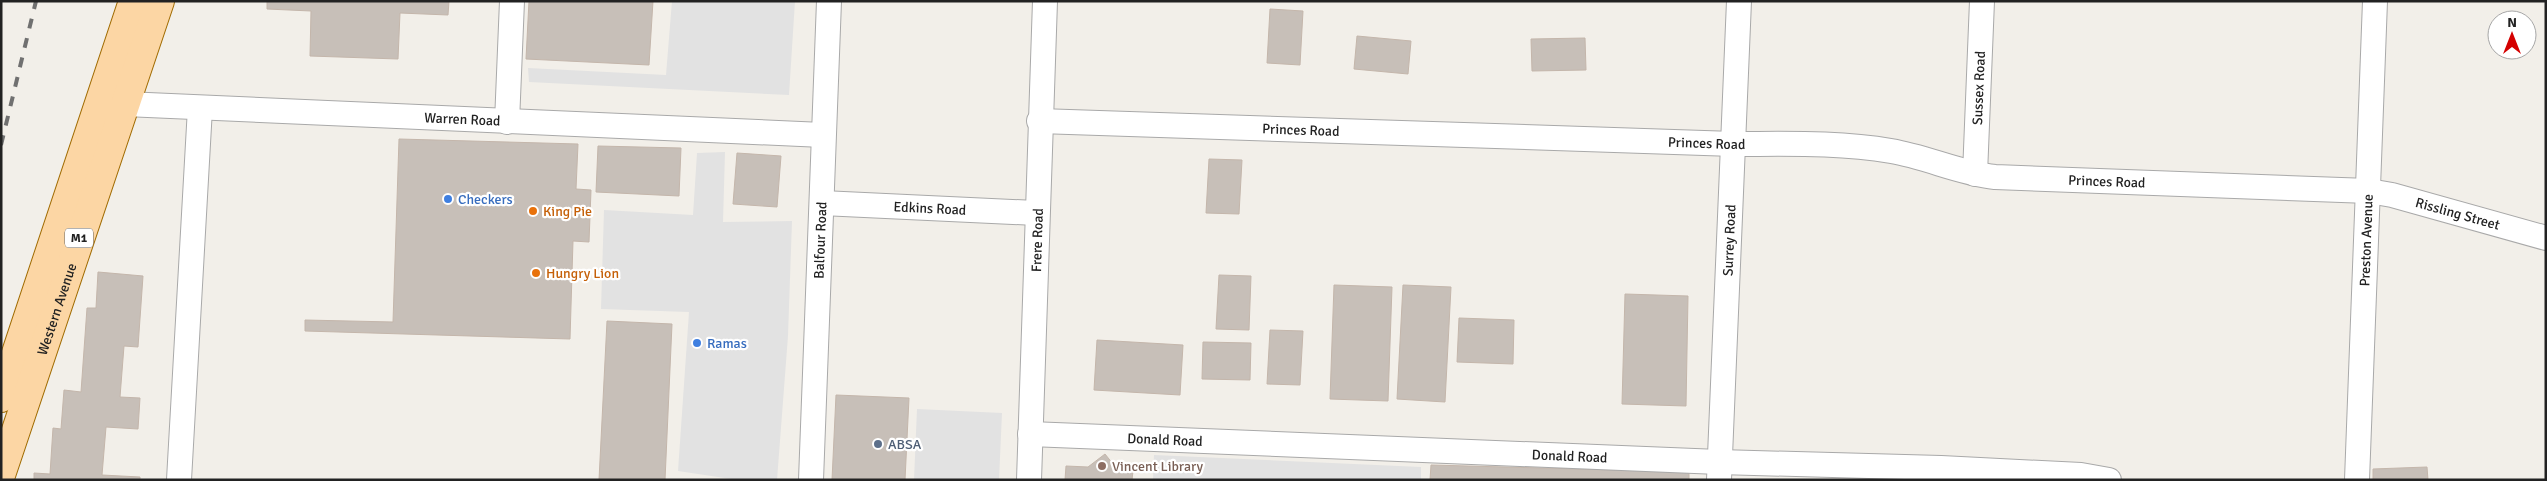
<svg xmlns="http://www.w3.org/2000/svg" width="2547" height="481" viewBox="0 0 2547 481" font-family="Signika,sans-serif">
	<rect width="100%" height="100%" fill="#f2efe9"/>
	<!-- parking -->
	<path fill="#e2e2e2" d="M672,1H795L789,95L529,82L528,68L666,75Z
		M725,152L723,222L792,221L788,336L777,480H738L678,471L689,312L601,309L604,210L693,215L697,153Z
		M917,409L1002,413L999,480H914Z
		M1154,455L1421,467V480H1153Z"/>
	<!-- building -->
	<path fill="#c7bfb8" stroke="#c4b6ab" d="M267,1H449L448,15L400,13L398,59L310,56L311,11L267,9Z
		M529,1H653L649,65L526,59Z
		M1270,9L1303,11L1300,65L1267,63Z
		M1357,36L1411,41L1408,74L1354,69Z
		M1585,38L1586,70L1532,71L1531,39Z
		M399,139L578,144L576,189L591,190L589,242L573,241L570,339L305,331V320L393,322Z
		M598,146L681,148L679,196L596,192Z
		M737,153L781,156L777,207L733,204Z
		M1209,159L1242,160L1239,214L1206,213Z
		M98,272L143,276L138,347L124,346L120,397L140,398L138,429L106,427L102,475L140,477V480H34V473L50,474L53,428L61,429L64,390L81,392L87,308H96Z
		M1219,275L1251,276L1249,330L1216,329Z
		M1334,285L1392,287L1388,401L1330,399Z
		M1403,285L1451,287L1445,402L1397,399Z
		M1625,294L1688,296L1686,406L1622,404Z
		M1459,318L1514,320L1513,364L1457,362Z
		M607,321L672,324L665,480H599Z
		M1270,330L1303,331L1300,385L1267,384Z
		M1097,340L1183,345L1180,395L1094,390Z
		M1203,342L1251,343L1250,380L1202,379Z
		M836,395L909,398L905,480H832Z
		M1105,454L1117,469L1133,471L1132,480H1065L1066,466L1088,467Z
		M1431,465L1689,472V480H1430Z
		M2427,467L2428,480H2373V469Z"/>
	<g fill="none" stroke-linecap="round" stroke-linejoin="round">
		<defs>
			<g id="minor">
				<path id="s1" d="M109,101L125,104L823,135"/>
				<path id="s2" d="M1039,121L1734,144C1787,144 1839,142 1891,151C1927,157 1959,173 1995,177L2369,191L2392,195L2546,238"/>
				<path d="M507,122L512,1"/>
				<path id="s3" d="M1975,174L1982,1"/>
				<path id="s4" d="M822,203L1036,213"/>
				<path id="s5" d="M1030,434L1719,462L1941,468L2081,475L2109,480"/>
				<path d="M179,480L200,108"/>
				<path id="s6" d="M811,480L829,1"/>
				<path id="s7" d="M1029,480L1045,1"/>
				<path id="s8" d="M1719,480L1739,1"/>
				<path id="s9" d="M2357,480L2375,1"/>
			</g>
			<g id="major">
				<path d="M1,398L133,1"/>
				<path id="s10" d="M1,475L160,1"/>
			</g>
		</defs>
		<!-- minor casing -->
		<use href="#minor" stroke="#a9a9a9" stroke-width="26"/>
		<!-- major casing -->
		<use href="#major" stroke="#a06b00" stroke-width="30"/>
		<!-- minor -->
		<use href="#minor" stroke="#fff" stroke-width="24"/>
		<!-- major -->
		<use href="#major" stroke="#fcd6a4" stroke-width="28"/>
		<!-- rail -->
		<path stroke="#707070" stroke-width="4" stroke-dasharray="10 10" stroke-linecap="butt" d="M1,145L36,1"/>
	</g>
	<!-- markers -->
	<g fill="#3f7fe0" stroke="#fff" stroke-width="2">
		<circle cx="448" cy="199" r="5"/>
		<circle cx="697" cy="343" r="5"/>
	</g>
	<g fill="#e8710a" stroke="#fff" stroke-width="2">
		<circle cx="533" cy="211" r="5"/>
		<circle cx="536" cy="273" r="5"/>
	</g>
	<circle fill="#5c6f8a" stroke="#fff" stroke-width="2" cx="878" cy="444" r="5"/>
	<circle fill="#8d6e63" stroke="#fff" stroke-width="2" cx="1102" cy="466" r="5"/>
	<g text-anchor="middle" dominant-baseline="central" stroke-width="4.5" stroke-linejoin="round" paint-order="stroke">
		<!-- shield labels -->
		<rect fill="#fff" stroke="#646464" stroke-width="1" x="65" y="228.5" width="28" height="19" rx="4"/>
		<g font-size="12" font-weight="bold" fill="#222">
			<text x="79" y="238">M1</text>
		</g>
		<!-- street labels -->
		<g font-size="14" fill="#222" stroke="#fff">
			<text stroke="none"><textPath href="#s3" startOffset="86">Sussex Road</textPath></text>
			<text stroke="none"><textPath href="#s1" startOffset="354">Warren Road</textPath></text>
			<text stroke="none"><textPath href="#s2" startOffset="262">Princes Road</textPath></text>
			<text stroke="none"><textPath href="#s2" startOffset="668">Princes Road</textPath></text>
			<text stroke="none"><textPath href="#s2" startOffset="1072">Princes Road</textPath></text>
			<text stroke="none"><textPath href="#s4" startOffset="108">Edkins Road</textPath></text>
			<text stroke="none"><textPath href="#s2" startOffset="1426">Rissling Street</textPath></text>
			<text stroke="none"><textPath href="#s7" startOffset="240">Frere Road</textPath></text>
			<text stroke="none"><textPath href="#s6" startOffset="240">Balfour Road</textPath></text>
			<text stroke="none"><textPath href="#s8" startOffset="240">Surrey Road</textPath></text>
			<text stroke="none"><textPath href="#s9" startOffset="240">Preston Avenue</textPath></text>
			<text stroke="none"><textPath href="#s10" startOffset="175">Western Avenue</textPath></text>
			<text stroke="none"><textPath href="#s5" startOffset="135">Donald Road</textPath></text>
			<text stroke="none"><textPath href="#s5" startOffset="540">Donald Road</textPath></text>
		</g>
		<!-- shop labels -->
		<g font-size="14" fill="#366cbe" stroke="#fff" text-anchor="start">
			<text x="458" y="199">Checkers</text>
			<text x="707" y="343">Ramas</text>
		</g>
		<!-- food labels -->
		<g font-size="14" fill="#c56008" stroke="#fff" text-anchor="start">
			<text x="543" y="211">King Pie</text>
			<text x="546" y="273">Hungry Lion</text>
		</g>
		<!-- service labels -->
		<g font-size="14" fill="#4e5e75" stroke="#fff" text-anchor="start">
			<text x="888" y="444">ABSA</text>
		</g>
		<!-- education labels -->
		<g font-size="14" fill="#785e54" stroke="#fff" text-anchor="start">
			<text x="1112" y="466">Vincent Library</text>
		</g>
	</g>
	<!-- border -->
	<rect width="2547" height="481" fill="none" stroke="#222222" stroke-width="5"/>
	<!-- north arrow -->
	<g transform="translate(2512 35)"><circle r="24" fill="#ffffff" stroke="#a7a7a7"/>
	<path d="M0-4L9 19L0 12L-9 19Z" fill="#d40000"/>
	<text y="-8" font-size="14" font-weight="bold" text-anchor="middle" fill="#222222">N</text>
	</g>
</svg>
